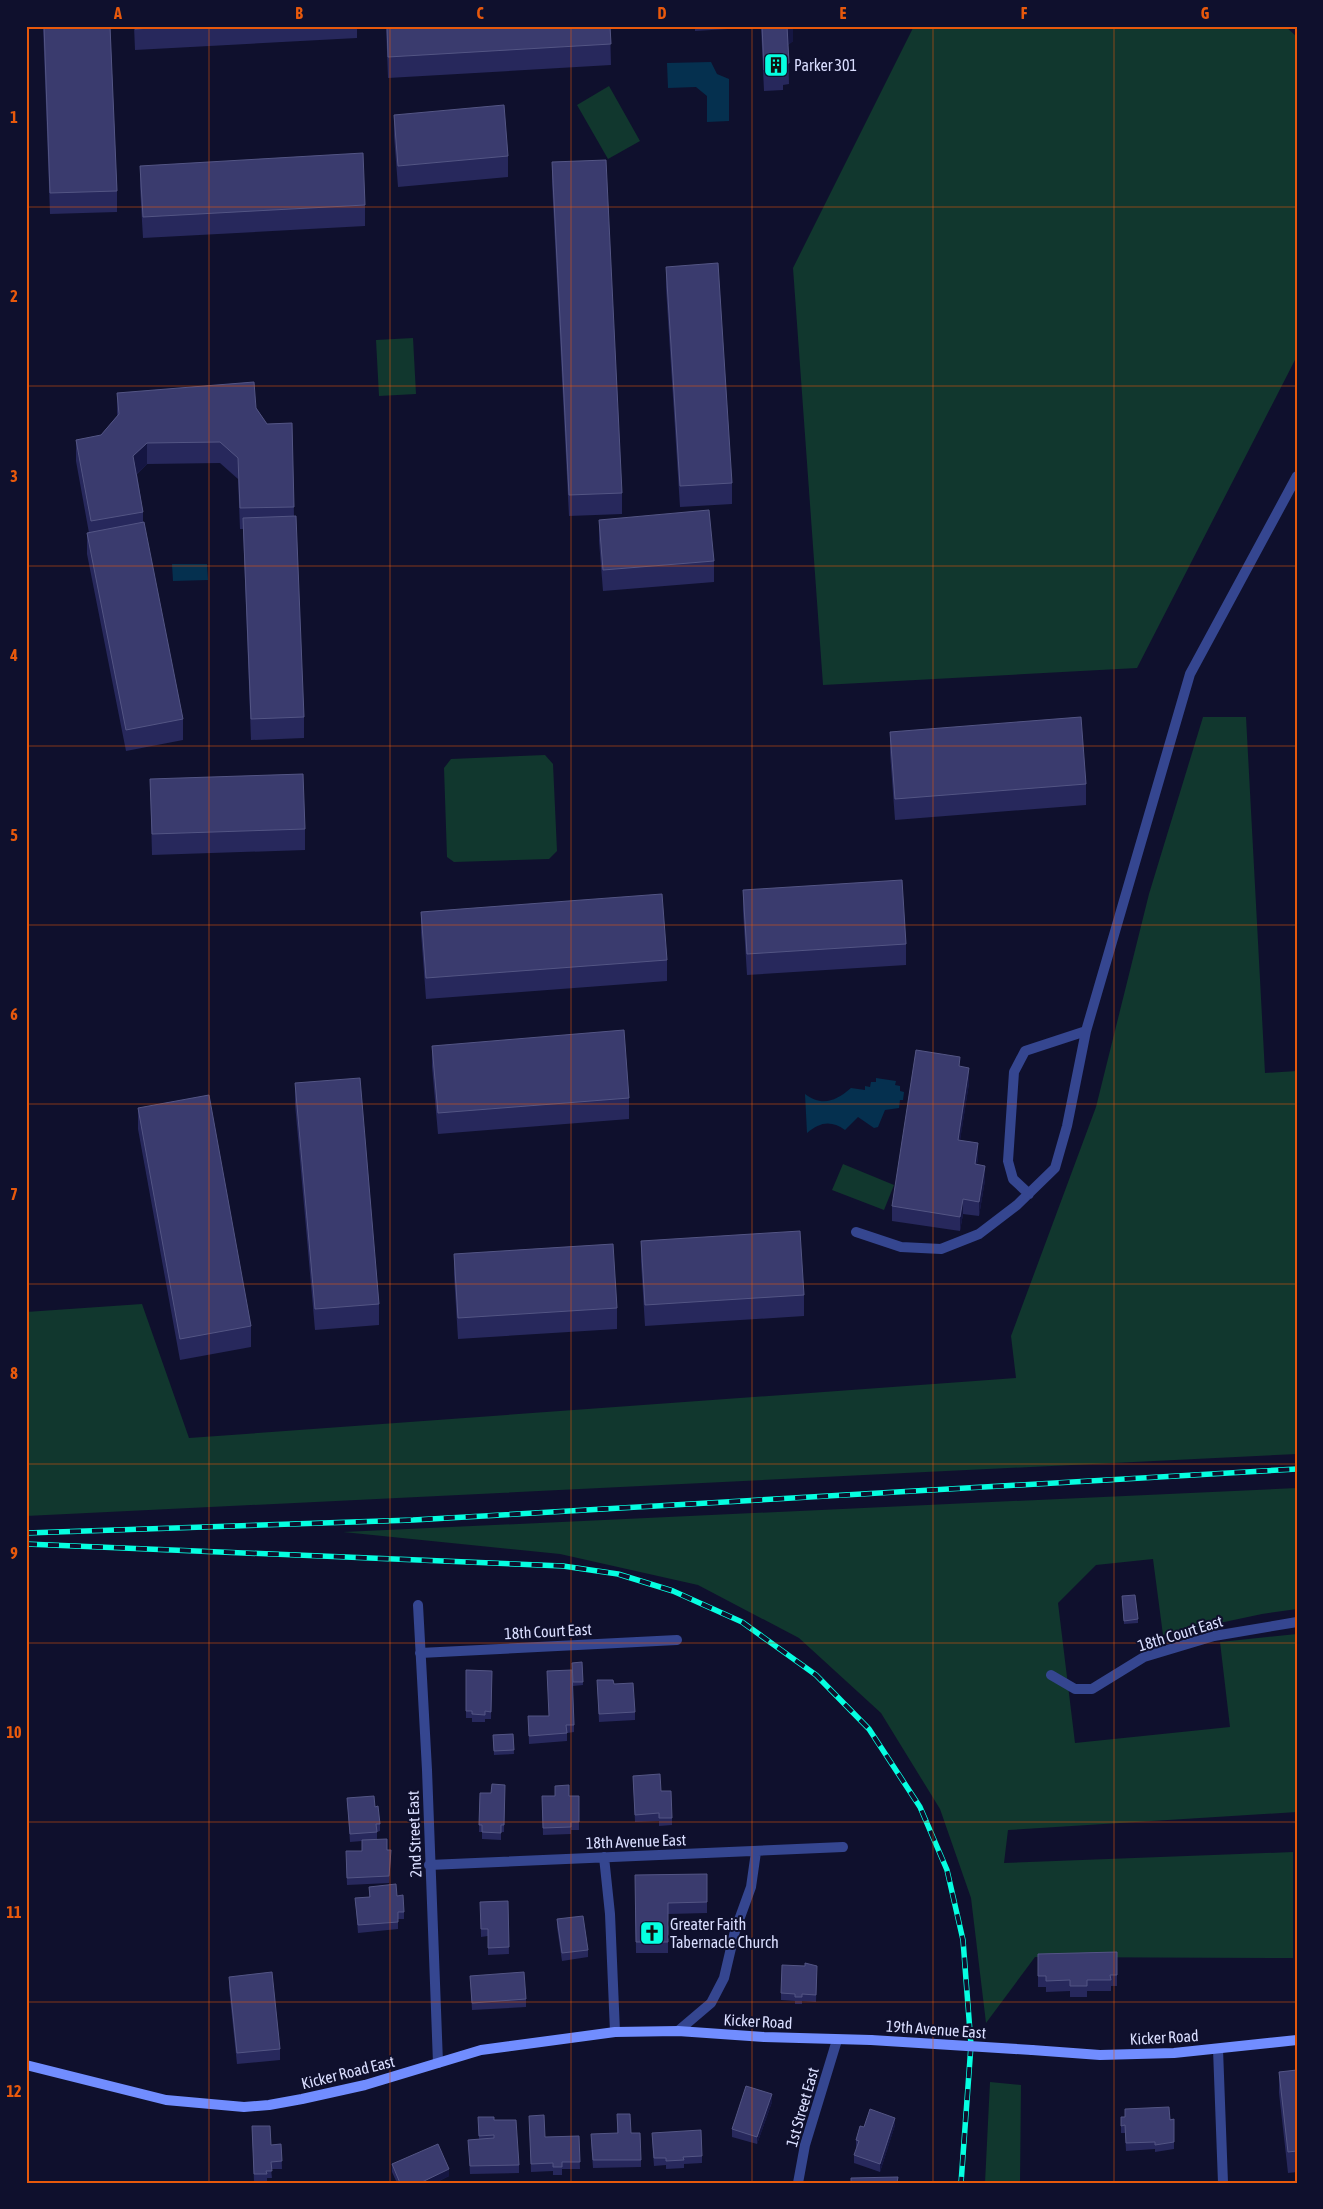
<svg xmlns="http://www.w3.org/2000/svg" width="1323" height="2209" viewBox="0 0 1323 2209" font-family="'Asap Condensed',sans-serif">
	<rect width="100%" height="100%" fill="#0f102d"/>
	<!-- green -->
	<path fill="#11372e" d="M914,26H1285L1297,37V356L1137,668L823,685L793,268Z
		M609,86L640,141L608,159L577,105Z
		M413,338L416,394L379,396L376,340Z
		M1203,717H1246L1265,1073L1297,1071V1454L26,1516V1312L142,1304L189,1438L1016,1378L1011,1336L1096,1107L1149,894Z
		M545,755L553,764L557,851L549,859L454,862L447,857L444,768L451,759Z
		M843,1164L894,1185L884,1210L832,1190Z
		M1297,1488V1609L1262,1614L1163,1635L1153,1559L1096,1565L1058,1603L1075,1743L1230,1727L1220,1642L1297,1634V1812L1008,1830L1004,1863L1293,1852V1958L1035,1957L986,2023L971,1898L940,1809L881,1713L799,1638L698,1585L560,1554L343,1532Z
		M990,2082L1021,2085L1020,2183H985Z"/>
	<!-- water -->
	<path fill="#05304f" d="M711,62L717,74L729,79V121L707,122V96L696,87L668,88L667,63Z
		M172,564H207L208,580L173,581Z
		M876,1078L896,1081L895,1085L900,1086V1091L904,1092L903,1100H900L899,1108L885,1110L878,1127L874,1128L858,1117L845,1130C831,1120 820,1122 807,1133L805,1094C822,1107 836,1101 851,1088L865,1090V1086L870,1087L871,1082H876Z"/>
	<g fill="none" stroke-linecap="round" stroke-linejoin="round">
		<!-- street -->
		<path stroke="#354690" stroke-width="10" d="M1029,1194L1013,1179L1008,1161L1014,1072L1025,1051L1086,1031
			M856,1232L901,1247L941,1249L979,1234L1017,1205L1055,1168L1067,1126L1086,1031L1190,674L1297,476
			M418,1605L427,1770L438,2063
			M420,1653L677,1640
			M1051,1675L1075,1689H1092L1144,1657L1214,1636L1297,1622
			M604,1857L610,1914L615,2032
			M429,1865L843,1847
			M678,2031L711,2003L724,1978L735,1931L751,1887L756,1852
			M1218,2049L1223,2183
			M798,2183L805,2145L837,2040"/>
		<!-- secondary -->
		<path stroke="#718dff" stroke-width="10" d="M1032,2050L1100,2055L1174,2053L1297,2040
			M26,2065L166,2100L244,2107L269,2105L302,2099L365,2085L481,2050L615,2032L678,2031L764,2037L871,2040"/>
		<defs>
			<path id="rail" d="M26,1533L413,1520L1297,1469
				M26,1544L563,1566L618,1574L673,1591L742,1622L816,1675L869,1729L920,1807L947,1870L963,1940L971,2045L961,2183"/>
		</defs>
		<!-- rail casing -->
		<use href="#rail" stroke="#06ffe1" stroke-width="5.5"/>
		<!-- rail -->
		<use href="#rail" stroke="#0f102d" stroke-width="4" stroke-dasharray="11" stroke-linecap="butt"/>
		<!-- secondary-bridge -->
		<path stroke="#718dff" stroke-width="10" d="M871,2040L1032,2050"/>
	</g>
	<!-- wall -->
	<path fill="#27285c" d="M43,26H110L117,191V212L50,214Z
		M134,26H357V38L135,50Z
		M386,26H610L611,65L388,78Z
		M695,26H793V41L788,45L789,84L783,85V90L764,91L761,27L695,31Z
		M394,115L508,156V177L398,187L394,136Z
		M552,162L622,493V514L569,516L552,183Z
		M140,166L365,205V226L143,238L140,187Z
		M666,267L732,483V504L680,507L666,288Z
		M117,393L256,408L267,424L292,423L294,516L304,717V738L251,740L243,529H240L238,479L220,463L147,464L137,474L143,512V522L183,719V740L126,751L87,554V533H89L76,461V440L101,435L117,416Z
		M599,520L714,561V582L603,591L599,541Z
		M890,732L1086,784V805L895,820L890,753Z
		M150,779L305,829V850L152,855Z
		M743,890L906,944V965L747,975L743,911Z
		M421,912L667,960V981L426,999L421,933Z
		M432,1046L629,1098V1119L438,1134L432,1067Z
		M960,1067L969,1083L960,1140L978,1157L977,1164L985,1180L979,1216L963,1214L960,1231L892,1221V1206Z
		M295,1083L379,1304V1325L315,1330L295,1104Z
		M138,1108L251,1326V1347L180,1360L138,1129Z
		M641,1241L804,1295V1316L645,1326L641,1262Z
		M454,1254L617,1308V1329L458,1339L454,1275Z
		M1122,1600L1138,1619V1623L1124,1624Z
		M582,1662L583,1685L573,1686L572,1663Z
		M466,1670L492,1671L491,1719H485V1722H472V1718H466Z
		M597,1680L614,1684L635,1712V1720L599,1722Z
		M528,1716L574,1725V1732L567,1733V1741L529,1744Z
		M513,1734L514,1754L494,1755L493,1735Z
		M633,1776L661,1791L672,1818V1825L659,1826V1821L635,1822Z
		M505,1785L504,1832H501V1840L482,1839V1832H479L480,1793H491Z
		M542,1796H579V1830H571V1834L543,1835Z
		M347,1798L375,1807L380,1824V1831L377,1832V1839L387,1850L391,1857L389,1883L347,1885L346,1859L362,1851V1841L350,1842Z
		M707,1874V1913L668,1914V1953H636L635,1875Z
		M369,1887L397,1896L404,1912V1919H398V1929L358,1933L355,1898L369,1897Z
		M508,1901L509,1954L488,1955V1936L481,1937L480,1902Z
		M557,1919L588,1950V1957L562,1961L557,1927Z
		M1117,1952V1986H1111V1991H1087V1997H1070V1991L1046,1992V1987H1038V1954Z
		M817,1973L816,2002L802,2001V2004H795V2001L781,2000V1993Z
		M470,1976L526,1999V2007L472,2010Z
		M229,1977L280,2049V2060L237,2064L229,1988Z
		M1297,2070V2172L1288,2173L1279,2093V2072Z
		M772,2102L757,2144L732,2137V2129Z
		M617,2114L641,2160V2167L593,2168L591,2142L617,2133Z
		M529,2116L545,2137L579,2136L580,2169H562V2175H553V2171L531,2172Z
		M478,2117L494,2120L519,2165V2173L470,2174L468,2140L479,2139Z
		M1121,2117L1174,2119V2149L1155,2152V2149L1126,2151L1125,2133H1121Z
		M895,2125L880,2172L854,2163V2155L857,2148L856,2147V2140L864,2127Z
		M252,2126L271,2145L281,2144L282,2169H271L272,2178H267V2181L254,2182Z
		M652,2140L702,2156V2163L684,2164V2168L666,2169V2165L654,2166Z
		M392,2164L449,2176L435,2183H397L392,2172Z"/>
	<!-- shaded-wall -->
	<path fill="#151642" d="M787,26H793V41L787,46Z
		M147,443V464L133,477V456Z
		M969,1068V1083L958,1154V1140Z
		M978,1143V1157L975,1179V1164Z
		M985,1166V1180L979,1216V1202Z
		M963,1199V1214L960,1231V1217Z
		M772,2094V2102L757,2144V2137Z
		M895,2118V2125L880,2172V2164Z
		M449,2169V2176L435,2183H420Z"/>
	<!-- building -->
	<path fill="#3a3b6e" stroke="#535584" d="M44,26H110L117,191L50,193Z
		M135,26H185L135,29Z
		M387,26H610L611,44L388,57Z
		M762,26H787L789,63L782,64L783,69L764,70Z
		M504,105L508,156L398,166L394,115Z
		M363,153L365,205L143,217L140,166Z
		M606,160L622,493L569,495L552,162Z
		M718,263L732,483L680,486L666,267Z
		M254,382L256,408L267,424L292,423L294,507L240,508L238,458L220,442L147,443L133,456L143,512L91,521L76,440L101,435L119,414L117,393Z
		M709,510L714,561L603,570L599,520Z
		M296,516L304,717L251,719L243,518Z
		M144,522L183,719L126,730L87,533Z
		M1081,717L1086,784L895,799L890,732Z
		M303,774L305,829L152,834L150,779Z
		M902,880L906,944L747,954L743,890Z
		M662,894L667,960L426,978L421,912Z
		M624,1030L629,1098L438,1113L432,1046Z
		M916,1050L960,1057L959,1066L969,1068L958,1140L978,1143L975,1164L985,1166L979,1202L963,1199L960,1217L892,1206Z
		M360,1078L379,1304L315,1309L295,1083Z
		M209,1095L251,1326L180,1339L138,1108Z
		M800,1231L804,1295L645,1305L641,1241Z
		M613,1244L617,1308L458,1318L454,1254Z
		M1135,1595L1138,1619L1124,1621L1122,1596Z
		M582,1662L583,1682H573L572,1663Z
		M466,1670L492,1671L491,1712L485,1711V1715L472,1714V1711H466Z
		M572,1670L574,1725H566L567,1733L529,1736L528,1716H549L547,1671Z
		M597,1680H613L614,1684L633,1683L635,1712L599,1714Z
		M513,1734L514,1750L494,1751L493,1735Z
		M660,1774L661,1791H671L672,1818H659V1813L635,1815L633,1776Z
		M492,1784L505,1785L504,1825H501V1833L482,1832V1825H479L480,1793H491Z
		M569,1785V1796H579V1822H571V1827L543,1828L542,1796H555V1786Z
		M374,1796L375,1807L378,1806L380,1824H376L377,1832L350,1834L347,1798Z
		M387,1839V1850H391L389,1876L347,1878L346,1851H362V1840Z
		M707,1874V1902L668,1903V1942H636L635,1875Z
		M396,1884L397,1896L403,1895L404,1912H398V1922L358,1925L355,1898L370,1897L369,1887Z
		M508,1901L509,1947L488,1948V1929H481L480,1902Z
		M583,1916L588,1950L562,1953L557,1919Z
		M1117,1952V1975H1110L1111,1980H1087V1986H1070V1980L1046,1981V1976H1038V1954Z
		M805,1963L817,1966L816,1995L802,1994V1997H795V1994L781,1993L782,1965L805,1966Z
		M272,1972L280,2049L237,2053L229,1977Z
		M524,1972L526,1999L472,2003L470,1976Z
		M1297,2070V2151L1288,2152L1279,2072Z
		M746,2086L772,2094L757,2137L732,2129Z
		M1169,2107L1170,2120L1174,2119V2142L1155,2145V2142L1126,2143L1125,2125L1121,2126V2117H1125V2109Z
		M870,2109L895,2118L880,2164L854,2155L859,2141L856,2140L860,2126L864,2127Z
		M617,2114H630L631,2133H640L641,2160H593L591,2134L618,2133Z
		M544,2115L545,2137L579,2136L580,2162H562V2167H553V2163L531,2164L529,2116Z
		M478,2117H494V2120H516L519,2165L470,2166L468,2140L494,2138V2135L479,2136Z
		M252,2126H270L271,2145L281,2144L282,2161L271,2162L272,2171H266L267,2174H254Z
		M701,2130L702,2156L683,2157L684,2160L666,2161V2158H654L652,2133Z
		M438,2144L449,2169L420,2183H400L392,2164Z
		M898,2177L897,2183H851V2178Z"/>
	<!-- grid -->
	<path fill="none" stroke="#e8590c" stroke-width="1" stroke-opacity="0.55" d="M209,26V2183M390,26V2183M571,26V2183M752,26V2183M933,26V2183M1114,26V2183M26,207H1297M26,386H1297M26,566H1297M26,746H1297M26,925H1297M26,1104H1297M26,1284H1297M26,1464H1297M26,1643H1297M26,1822H1297M26,2002H1297"/>
	<!-- icons -->
	<defs>
		<symbol id="building-square" viewBox="-11 -11 22 22"><rect x="-9" y="-9" width="18" height="18" rx="4" fill="#06ffe1" stroke="#0f102d"/><path d="M-4-6H4V6H1V3H-1V6H-4ZM-2.5-4.3h1.7v1.8h-1.7ZM.8-4.3h1.7v1.8H.8ZM-2.5-1h1.7V.8h-1.7ZM.8-1h1.7V.8H.8Z" fill="#111"/></symbol>
		<symbol id="church-square" viewBox="-11 -11 22 22"><rect x="-9" y="-9" width="18" height="18" rx="4" fill="#06ffe1" stroke="#0f102d"/><path d="M-1.2-6h2.4v3.5h3.3v2.4h-3.3V6h-2.4V-.1h-3.3v-2.4h3.3Z" fill="#111"/></symbol>
	</defs>
	<g fill-rule="evenodd">
		<use href="#building-square" x="762" y="51" width="28" height="28"/>
		<use href="#church-square" x="638" y="1919" width="28" height="28"/>
	</g>
	<g text-anchor="middle" dominant-baseline="central" stroke-width="4" stroke-linejoin="round" paint-order="stroke">
		<!-- poi labels -->
		<g font-size="16" fill="#dadeff" stroke="#0f102d" text-anchor="start">
			<text x="794" y="65">Parker 301</text>
			<text x="670" y="1924">Greater Faith<tspan x="670" dy="18">Tabernacle Church</tspan></text>
		</g>
		<!-- street labels -->
		<g font-size="16" fill="#dadeff" stroke="#0f102d">
			<text transform="translate(548 1631) rotate(-3)">18th Court East</text>
			<text transform="translate(1180 1633) rotate(-17)">18th Court East</text>
			<text transform="translate(414 1834) rotate(-92)">2nd Street East</text>
			<text transform="translate(636 1841) rotate(-2)">18th Avenue East</text>
			<text transform="translate(758 2021) rotate(3)">Kicker Road</text>
			<text transform="translate(936 2029) rotate(4)">19th Avenue East</text>
			<text transform="translate(1164 2037) rotate(-3)">Kicker Road</text>
			<text transform="translate(348 2072) rotate(-14)">Kicker Road East</text>
			<text transform="translate(802 2107) rotate(-74)">1st Street East</text>
		</g>
	</g>
	<!-- border -->
	<rect width="1323" height="2209" fill="none" stroke="#0f102d" stroke-width="55"/>
	<rect x="28" y="28" width="1268" height="2154" fill="none" stroke="#e8590c" stroke-width="2"/>
	<g font-size="16" text-anchor="middle" font-weight="bold" fill="#e8590c">
		<text x="118" y="19">A</text>
		<text x="299" y="19">B</text>
		<text x="480" y="19">C</text>
		<text x="662" y="19">D</text>
		<text x="843" y="19">E</text>
		<text x="1024" y="19">F</text>
		<text x="1205" y="19">G</text>
		<text x="14" y="123">1</text>
		<text x="14" y="302">2</text>
		<text x="14" y="482">3</text>
		<text x="14" y="661">4</text>
		<text x="14" y="841">5</text>
		<text x="14" y="1020">6</text>
		<text x="14" y="1200">7</text>
		<text x="14" y="1379">8</text>
		<text x="14" y="1559">9</text>
		<text x="14" y="1738">10</text>
		<text x="14" y="1918">11</text>
		<text x="14" y="2097">12</text>
	</g>
</svg>
